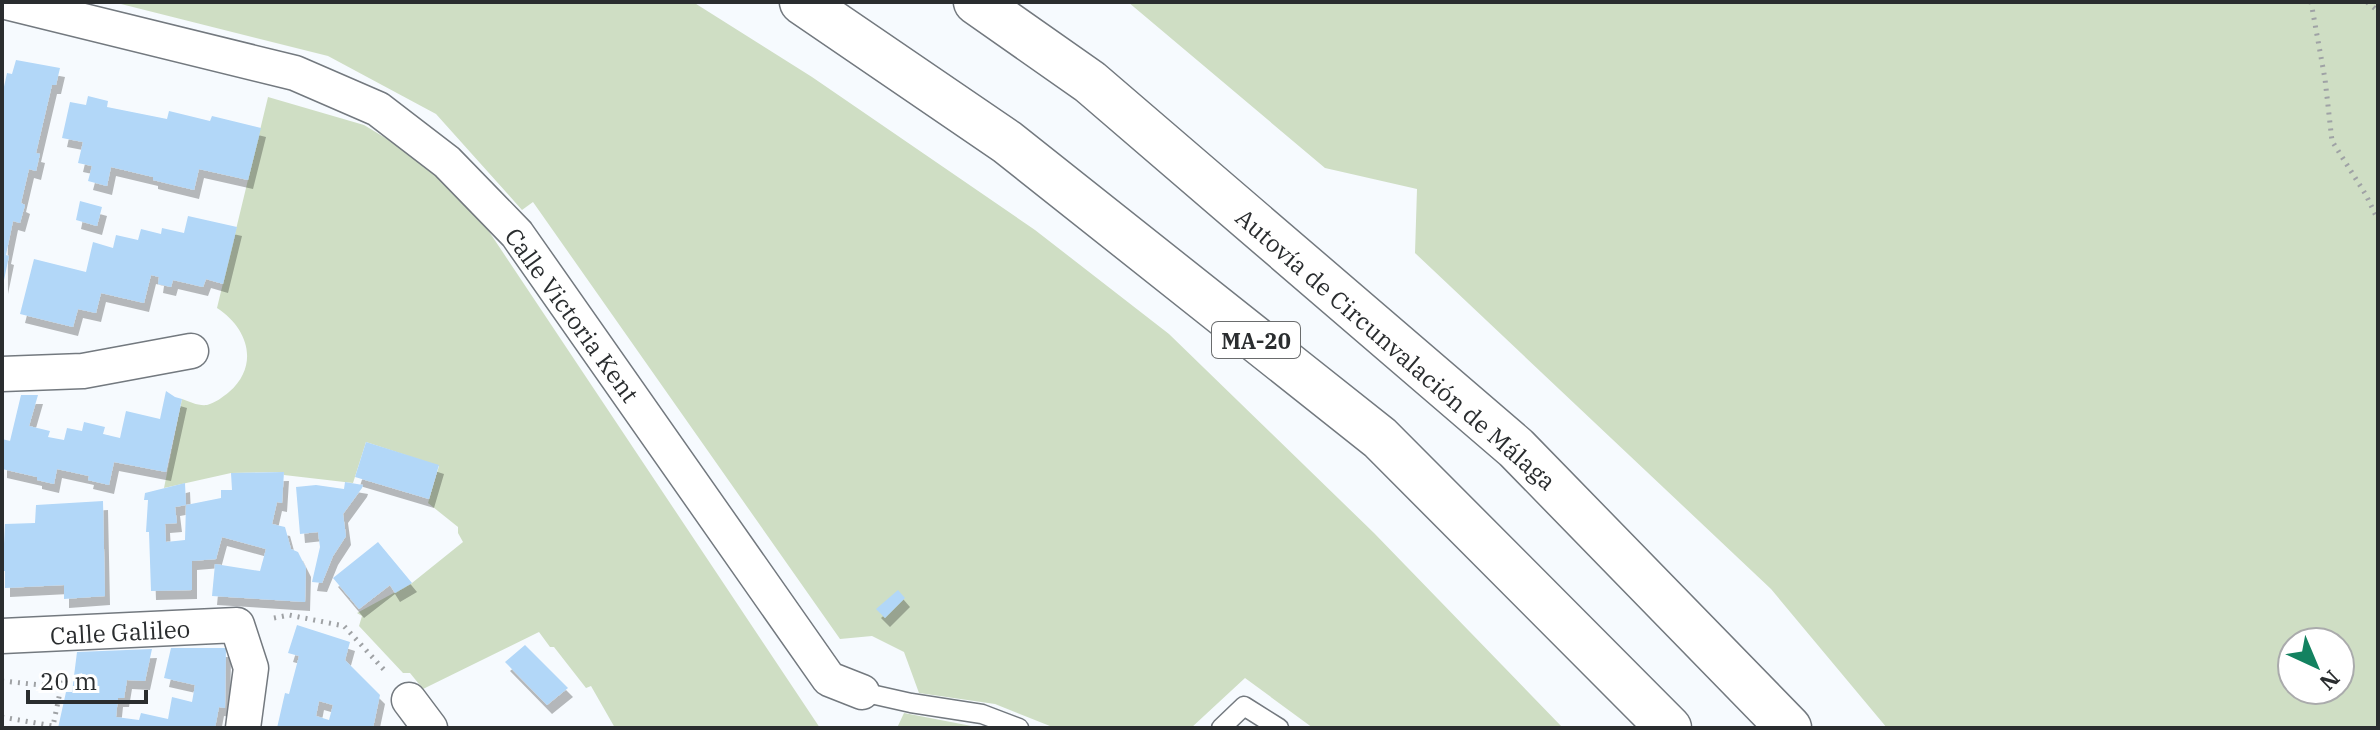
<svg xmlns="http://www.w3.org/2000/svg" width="2380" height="730" viewBox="0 0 2380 730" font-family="'IBM Plex Serif',serif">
	<defs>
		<filter id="shadow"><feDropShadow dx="5" dy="9" stdDeviation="0" flood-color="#0004"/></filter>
	</defs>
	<rect width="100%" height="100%" fill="#f6fafe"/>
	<!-- green -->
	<path fill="#cfdec4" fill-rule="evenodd" d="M113,2H693L812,77L1035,230L1169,334L1374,533L1563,728H1313L1245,678L1191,728H1055L995,704L919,693L904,652L872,636L840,639L533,202L522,210L436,114L328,56Z
		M1128,2H2378V728H1887L1771,589L1415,253L1417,189L1325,168ZM2340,642V690H2292V642Z
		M268,97L364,125L427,163L482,221L820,728H615L591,686L586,688L554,647H550L539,632L423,689L410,673H403L359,626L362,616L357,613L412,583L463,542L458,533V527L428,503L439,466L366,442L353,483L284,475V472L231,473L164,488L182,399C190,402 198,406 207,405C215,403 223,397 229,392C260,365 248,328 217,308Z
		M904,713L982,728H897Z"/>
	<!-- building -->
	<path fill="#b2d7f8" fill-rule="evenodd" filter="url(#shadow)" d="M16,60L60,68L56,85H52L36,153L40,154L36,171L29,169L21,203L25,205L20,223L13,221L6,255L9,256L3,285L2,96L7,73L12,74Z
		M88,96L108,101L107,107L167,119L169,111L210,121L212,116L261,128L248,180L199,169L194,190L153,180V177L111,167L107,186L88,181L92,166L78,163L83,142L62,138L70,102L86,105Z
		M80,201L102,207L97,226L76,220Z
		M188,216L237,227L223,284L206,279L203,287L173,280L171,287L158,284L159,277L151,275L144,303L101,293L96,313L78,309L73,327L20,314L34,259L86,272L93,242L113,248L116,235L138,240L141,229L161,234L162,228L184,233Z
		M166,391L175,397L182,399L166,472L114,462L109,485L88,480L89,476L57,469L54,484L37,480V477L2,469V439L10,441L21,395H38L29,426L50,431L48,437L64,440L67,428L82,431L84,422L105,427L103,434L120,438L126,411L160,419Z
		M366,442L439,465L429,499L355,477Z
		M284,472L282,503L277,502L272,524L285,527L291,549L298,552L306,568L305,602L212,596L215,564L260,571L266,549L222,537L216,559L192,561V590L151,591L149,532H146L148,500H144L145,493L185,483L186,505L175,507L177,523L165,524L166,542L185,540L186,505L221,498V490H232L231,473Z
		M345,482L363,485L362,488L343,514L346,536L333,556L322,583L312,582L320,547L318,532L300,534L296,487L316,485L344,489Z
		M103,501L105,596L64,599V585L5,588V571H2V543L4,544L5,524L35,523L36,505Z
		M378,542L412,583L395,593L390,585L359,609L333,578Z
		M898,590L905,598L885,618L876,609Z
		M297,625L350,642L345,660L380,695L373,728H277L285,693L289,694L299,656L288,653ZM319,701L333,705L329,720L316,716Z
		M525,645L568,688L547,705L505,662Z
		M171,648H226L225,708L219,707L215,728H58L66,692H72L77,652L152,649L145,681L127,680L124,698H118L116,717L139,720L141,713L168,719L172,697L192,702L195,685L164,678Z"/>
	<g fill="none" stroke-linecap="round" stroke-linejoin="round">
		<defs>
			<path id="service" d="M862,692L911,703L982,714L1019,728
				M1221,728L1244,706L1279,728"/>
			<path id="minor" d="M6,2L295,73L378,109L447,162L517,234L829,679L862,692
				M2,374L83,371L191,351
				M2,636L237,625L251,668L243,728
				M409,700L430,728"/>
			<path id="motorway" d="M802,2L1007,142L1380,438L1669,728
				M976,2L1090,82L1516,448L1789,728"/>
		</defs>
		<!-- service casing -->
		<use href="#service" stroke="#73797f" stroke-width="21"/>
		<!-- minor casing -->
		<use href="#minor" stroke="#73797f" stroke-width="37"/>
		<!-- motorway casing -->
		<use href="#motorway" stroke="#73797f" stroke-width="47"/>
		<!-- path -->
		<path stroke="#9fa2a5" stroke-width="5" stroke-dasharray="2 6" stroke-linecap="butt" d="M2311,2L2325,79L2332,141L2366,195L2378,220
			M2367,2L2378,11
			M274,618L289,615L344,626L386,672
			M2,681L61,687
			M2,717L53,726L65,668"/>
		<!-- service -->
		<use href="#service" stroke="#fff" stroke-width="18"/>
		<!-- minor -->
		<use href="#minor" stroke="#fff" stroke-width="34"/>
		<!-- motorway -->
		<use href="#motorway" stroke="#fff" stroke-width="44"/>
	</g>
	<g text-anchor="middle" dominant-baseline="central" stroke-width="6" stroke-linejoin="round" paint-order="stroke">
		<!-- shield labels -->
		<rect fill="#fff" stroke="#6a6c6d" stroke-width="2" x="1212" y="322" width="88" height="36" rx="6"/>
		<g font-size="22" font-weight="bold" fill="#2a2d2f">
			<text x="1256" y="340">MA-20</text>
		</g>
		<!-- street labels -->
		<g font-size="24" fill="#2a2d2f" stroke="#fff">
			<text transform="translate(572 315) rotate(54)">Calle Victoria Kent</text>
			<text transform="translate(1396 349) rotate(41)">Autovía de Circunvalación de Málaga</text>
			<text transform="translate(120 632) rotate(-3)">Calle Galileo</text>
		</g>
	</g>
	<!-- border -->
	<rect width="2380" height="730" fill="none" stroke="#2a2d2f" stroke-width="8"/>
	<!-- north arrow -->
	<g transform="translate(2316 666) rotate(136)"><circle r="38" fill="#ffffff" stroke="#aaabac" stroke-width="2"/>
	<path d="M0-6L14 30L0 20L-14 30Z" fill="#138260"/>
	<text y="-12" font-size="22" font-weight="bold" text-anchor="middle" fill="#2a2d2f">N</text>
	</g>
	<!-- scale -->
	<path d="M28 690v12h118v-12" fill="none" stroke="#2a2d2f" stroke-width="4"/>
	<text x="40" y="690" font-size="24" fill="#2a2d2f" stroke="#ffffff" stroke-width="6" paint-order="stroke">20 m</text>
</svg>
